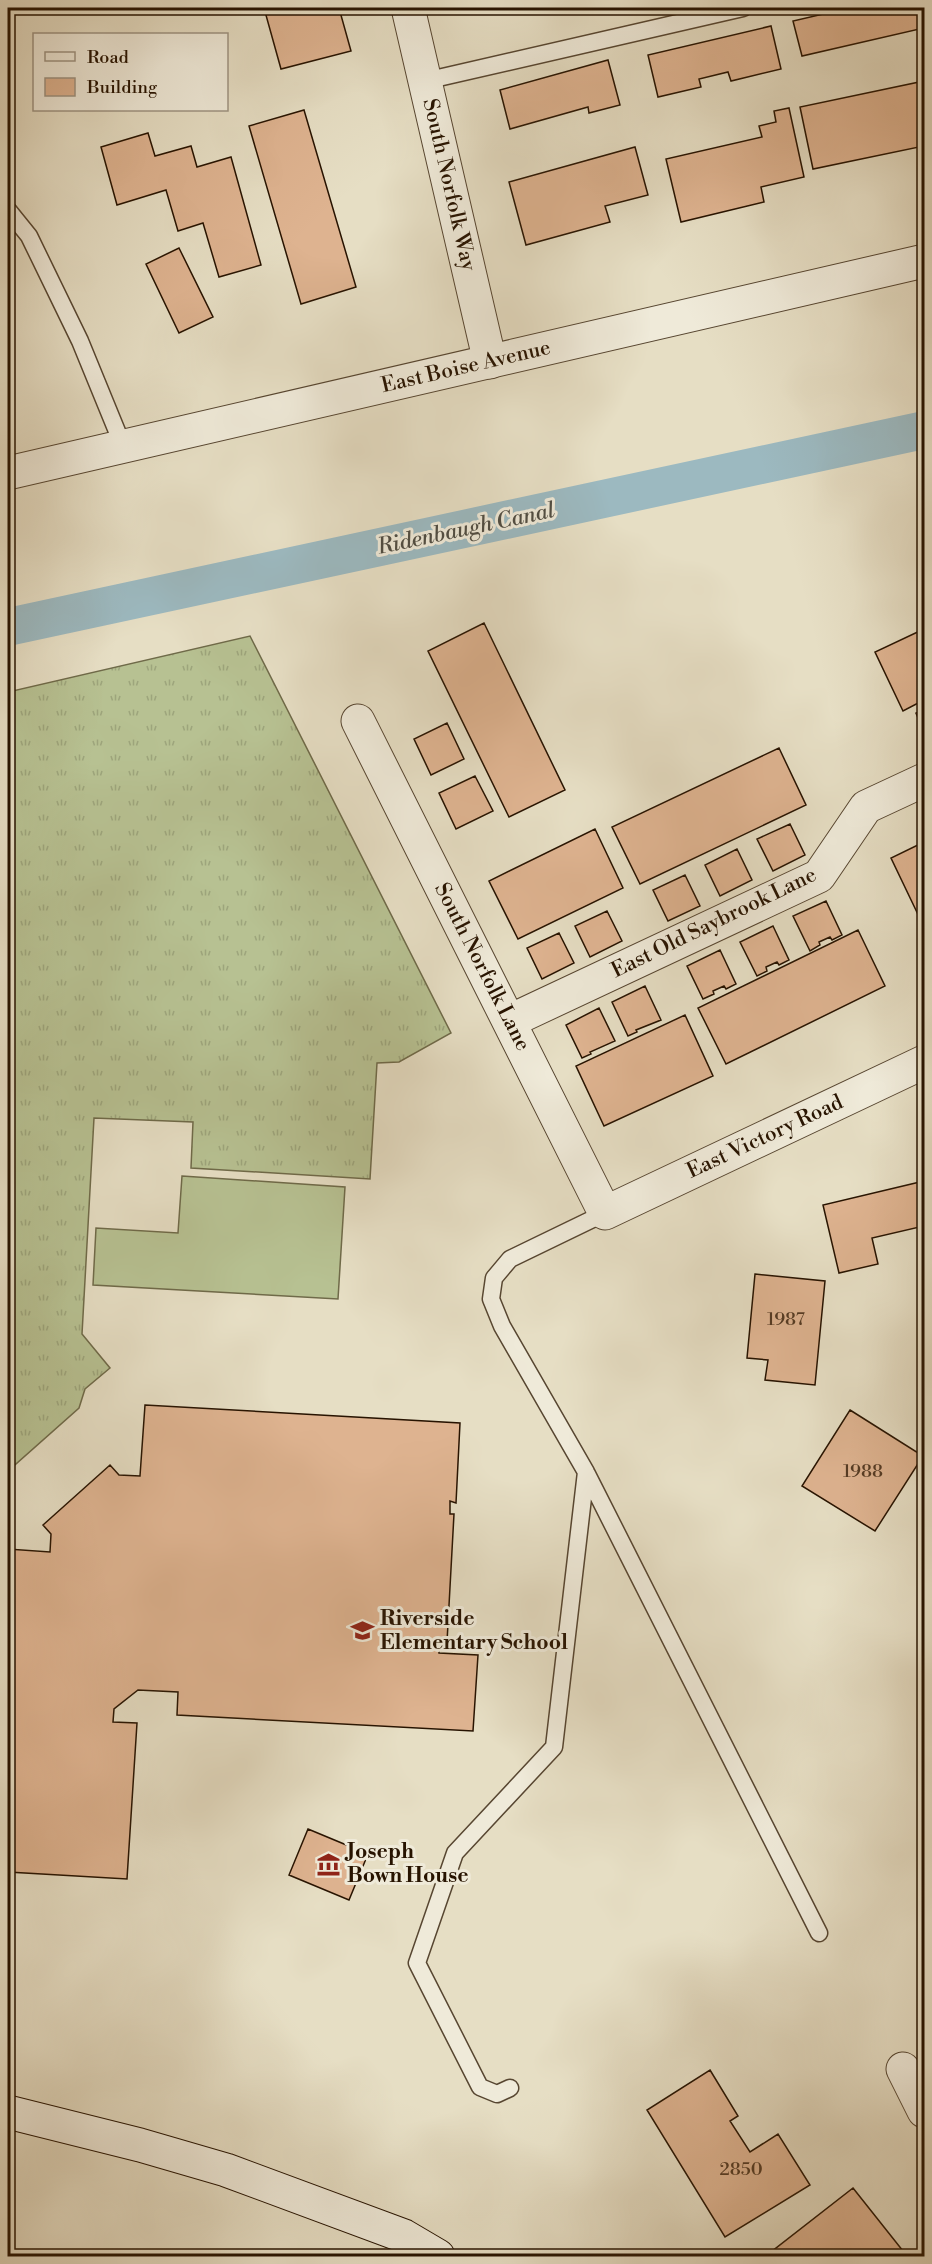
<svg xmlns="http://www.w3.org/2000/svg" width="932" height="2264" viewBox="0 0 932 2264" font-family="'Libre Bodoni',serif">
	<defs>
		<pattern id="grass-tufts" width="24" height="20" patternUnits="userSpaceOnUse" patternTransform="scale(1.5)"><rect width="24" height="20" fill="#b7c192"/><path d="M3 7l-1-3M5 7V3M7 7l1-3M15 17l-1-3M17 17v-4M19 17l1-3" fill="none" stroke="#9da57c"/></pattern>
	</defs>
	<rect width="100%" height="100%" fill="#e6dec4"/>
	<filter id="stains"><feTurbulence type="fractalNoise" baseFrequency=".00333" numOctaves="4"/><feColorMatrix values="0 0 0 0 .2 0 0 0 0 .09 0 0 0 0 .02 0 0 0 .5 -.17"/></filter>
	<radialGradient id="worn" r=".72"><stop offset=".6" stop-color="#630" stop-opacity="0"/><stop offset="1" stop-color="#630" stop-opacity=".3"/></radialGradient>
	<!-- grass -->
	<path fill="url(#grass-tufts)" stroke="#6f6a49" stroke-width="1.5" d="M250,636L451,1033L399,1062L377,1063L370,1179L191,1168L193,1122L94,1118L82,1334L110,1368L85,1389L79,1408L8,1471V692Z"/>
	<!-- pitch -->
	<path fill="#b7c192" stroke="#6f6a49" stroke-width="1.5" d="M182,1176L345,1187L338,1299L93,1285L96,1228L178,1233Z"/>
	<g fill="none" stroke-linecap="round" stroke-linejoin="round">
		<!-- canal -->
		<path stroke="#9cb9c0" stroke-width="38" d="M8,627L924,430"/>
	</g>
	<!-- building -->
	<path fill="#deb390" stroke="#271300" stroke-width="1.5" d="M264,8H339L351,51L281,69Z
		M481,8H510L483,14Z
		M849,8H924V28L802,56L793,21Z
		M771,26L781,69L731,81L728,72L699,79L701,87L658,97L648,55Z
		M608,60L620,105L589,113L588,107L510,129L500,90Z
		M924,81V146L813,169L800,107Z
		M789,108L804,177L761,187L764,202L681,222L666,159L762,137L759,126L776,122L774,111Z
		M304,110L356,287L301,304L249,126Z
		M148,133L155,156L191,146L197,167L231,157L261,265L219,277L203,223L178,231L166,190L117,205L101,147Z
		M635,147L648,195L605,206L610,222L526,245L509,182Z
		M179,248L213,317L179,333L146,264Z
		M484,623L565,790L509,817L428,651Z
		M924,629V700L903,711L875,652Z
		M924,709V732L916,713Z
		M447,723L464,759L431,775L414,739Z
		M779,748L806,805L640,884L612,827Z
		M475,776L493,811L456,829L439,793Z
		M790,824L805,855L773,871L757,839Z
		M595,829L623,888L518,939L489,881Z
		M924,842V927L891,858Z
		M737,849L752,880L720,896L705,865Z
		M685,875L700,906L668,921L653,890Z
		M826,901L842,935L832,940L830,937L819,942L820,945L810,951L793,916Z
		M607,911L622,941L590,957L575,926Z
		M773,926L789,960L779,965L777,962L766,967L767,971L757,976L740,942Z
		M858,930L885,986L726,1064L698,1008Z
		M559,933L574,963L542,979L527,948Z
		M720,950L736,984L726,989L724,986L713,991L714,994L703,999L687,966Z
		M645,986L661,1020L636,1030L637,1032L628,1036L612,1002Z
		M599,1008L615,1041L590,1052L591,1054L582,1058L566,1025Z
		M685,1015L713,1076L604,1126L576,1066Z
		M924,1181V1226L872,1238L878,1264L839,1273L823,1205Z
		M755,1274L825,1281L815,1385L765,1380L768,1360L747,1358Z
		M145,1405L460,1423L456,1503L450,1501V1514H454L447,1642L439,1641V1653L478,1655L473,1731L177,1715L178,1692L138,1690L114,1709L113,1722L137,1723L127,1879L8,1872V1549L50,1552L51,1534L43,1525L110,1465L119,1475L140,1476Z
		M850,1410L923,1456L875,1531L802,1486Z
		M308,1829L368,1854L349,1900L289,1875Z
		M710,2070L738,2116L730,2121L750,2152L778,2134L810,2185L725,2237L647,2110Z
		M853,2188L907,2256H774L771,2252Z"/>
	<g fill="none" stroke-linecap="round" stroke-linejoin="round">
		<defs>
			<path id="service" d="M425,81L743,8
				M8,210L29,236L80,341L123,446
				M605,1213L510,1259L494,1278L491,1299L502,1326L586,1472L819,1933
				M510,2088L497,2094L480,2087L417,1963L455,1853L554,1747L586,1472"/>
			<path id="minor" d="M408,8L490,362
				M358,721L605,1213L924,1062
				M510,1021L819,876L866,807L924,780
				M903,2069L924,2111"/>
			<path id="tertiary" d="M8,473L924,261"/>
			<path id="secondary" d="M8,2112L140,2145L226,2170L404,2236L438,2256"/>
		</defs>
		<!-- service casing -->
		<use href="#service" stroke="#574631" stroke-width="19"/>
		<!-- minor casing -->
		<use href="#minor" stroke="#574631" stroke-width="35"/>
		<!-- tertiary casing -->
		<use href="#tertiary" stroke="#574631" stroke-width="35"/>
		<!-- secondary casing -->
		<use href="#secondary" stroke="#271300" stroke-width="35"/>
		<!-- service -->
		<use href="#service" stroke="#efead9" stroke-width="16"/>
		<!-- minor -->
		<use href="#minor" stroke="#efead9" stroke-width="33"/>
		<!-- tertiary -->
		<use href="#tertiary" stroke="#efead9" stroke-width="33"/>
		<!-- secondary -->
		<use href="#secondary" stroke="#efead9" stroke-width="33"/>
	</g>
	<!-- icons -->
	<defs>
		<symbol id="school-bare" viewBox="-9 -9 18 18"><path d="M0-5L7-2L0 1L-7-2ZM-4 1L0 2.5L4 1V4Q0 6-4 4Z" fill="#8f2418" stroke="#efead9" stroke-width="2.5" paint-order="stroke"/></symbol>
		<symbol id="museum-bare" viewBox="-9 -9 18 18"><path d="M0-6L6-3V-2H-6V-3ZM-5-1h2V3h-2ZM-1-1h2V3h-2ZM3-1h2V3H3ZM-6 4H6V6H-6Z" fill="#8f2418" stroke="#efead9" stroke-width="2.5" paint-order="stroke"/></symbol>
	</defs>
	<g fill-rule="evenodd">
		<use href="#school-bare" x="346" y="1614" width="33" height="33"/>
		<use href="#museum-bare" x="312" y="1848" width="33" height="33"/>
	</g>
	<g text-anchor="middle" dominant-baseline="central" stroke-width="6" stroke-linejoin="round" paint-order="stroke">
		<!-- number labels -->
		<g font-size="18" fill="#553b24">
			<text x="786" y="1319">1987</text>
			<text x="863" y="1471">1988</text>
			<text x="741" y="2169">2850</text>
		</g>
		<!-- street labels -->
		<g font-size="21" fill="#271300" stroke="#efead9">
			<text transform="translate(449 185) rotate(77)">South Norfolk Way</text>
			<text transform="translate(466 367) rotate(-13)">East Boise Avenue</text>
			<text transform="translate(714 923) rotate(-26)">East Old Saybrook Lane</text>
			<text transform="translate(482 967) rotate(63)">South Norfolk Lane</text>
			<text transform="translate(765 1137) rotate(-25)">East Victory Road</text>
		</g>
		<!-- poi labels -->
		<g font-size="21" font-weight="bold" fill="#271300" stroke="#efead9" text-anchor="start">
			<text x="380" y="1619">Riverside<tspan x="380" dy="24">Elementary School</tspan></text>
			<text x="347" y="1852">Joseph<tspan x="347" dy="24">Bown House</tspan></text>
		</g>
		<!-- water labels -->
		<g font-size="22" font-style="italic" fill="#504d43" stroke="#efead9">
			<text transform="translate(466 529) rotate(-12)">Ridenbaugh Canal</text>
		</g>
	</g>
	<!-- margin -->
	<rect width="932" height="2264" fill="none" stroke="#e6dec4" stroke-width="30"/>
	<rect x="9" y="9" width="914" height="2246" fill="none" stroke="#271300" stroke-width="3"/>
	<rect x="15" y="15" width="902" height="2234" fill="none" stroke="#271300" stroke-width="1.5"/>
	<!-- legend -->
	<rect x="33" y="33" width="195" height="78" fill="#efead9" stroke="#9f9482" stroke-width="1.5"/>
	<rect x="45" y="52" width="30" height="9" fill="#efead9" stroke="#9f9482" stroke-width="1.5"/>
	<text x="87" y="63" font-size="18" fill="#271300">Road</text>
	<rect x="45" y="78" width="30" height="18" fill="#deb390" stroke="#9f9482" stroke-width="1.5"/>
	<text x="87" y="93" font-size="18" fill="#271300">Building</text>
	<rect width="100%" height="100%" filter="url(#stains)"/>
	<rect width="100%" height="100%" fill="url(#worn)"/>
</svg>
